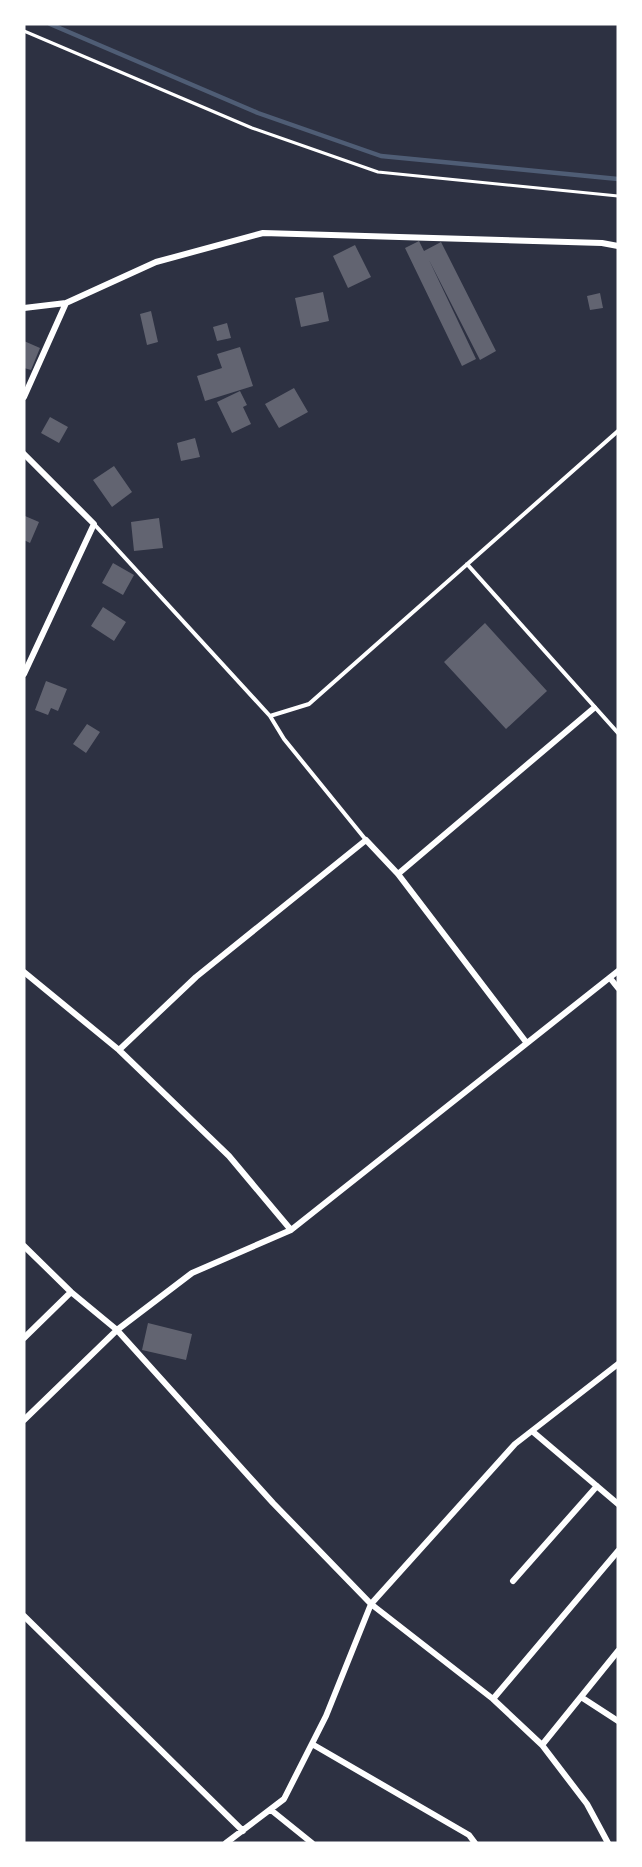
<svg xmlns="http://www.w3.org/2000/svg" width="642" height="1867" viewBox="0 0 642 1867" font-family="'Fira Sans Condensed',sans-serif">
	<rect width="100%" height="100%" fill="#2d3142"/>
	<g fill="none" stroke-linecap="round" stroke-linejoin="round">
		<!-- stream -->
		<path stroke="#4f5d75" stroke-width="4.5" d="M50,24L258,113L381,156L618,179"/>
	</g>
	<!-- building -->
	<path fill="#626471" d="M419,241L424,251L441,242L496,351L480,360L429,260L476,359L462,366L405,248Z
		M355,245L371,277L348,288L333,256Z
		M323,292L329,321L301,327L295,298Z
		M600,293L603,308L590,310L587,296Z
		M151,311L158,342L147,345L140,314Z
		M227,323L231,338L217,341L213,327Z
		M24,341L40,348L31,370L24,368Z
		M240,347L253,386L205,401L197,376L222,368L217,354Z
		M294,388L308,412L279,428L265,404Z
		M240,391L247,405L243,407L251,424L232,433L217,402Z
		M50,417L68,427L59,443L41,433Z
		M195,438L200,457L181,461L177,443Z
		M114,466L132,492L112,507L93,480Z
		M25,516L39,522L30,543L24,540Z
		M159,518L163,548L134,551L131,522Z
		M113,563L134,575L123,595L102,583Z
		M103,607L126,622L114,641L91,626Z
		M485,623L547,691L506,729L444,662Z
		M46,681L67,689L58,711L51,708L48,715L35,710Z
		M87,724L100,732L86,753L73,744Z
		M148,1323L192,1334L186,1360L142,1350Z"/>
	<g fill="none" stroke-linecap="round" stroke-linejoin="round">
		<!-- path -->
		<path stroke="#fff" stroke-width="3" d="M24,31L252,128L378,172L618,196"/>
		<!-- service -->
		<path stroke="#fff" stroke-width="4" d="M94,524L270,716L309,704L618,431
			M467,564L618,733
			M270,716L284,739L366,840"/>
		<!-- minor -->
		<path stroke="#fff" stroke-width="6" d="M24,308L66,303L156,262L263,233L602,243L618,246
			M24,397L66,303
			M24,454L94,524L24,674
			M398,874L594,708
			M24,972L119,1050L229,1156L291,1230
			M610,978L618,988
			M119,1050L196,977L366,840L398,874L526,1042
			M24,1246L71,1292L117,1330L273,1503L371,1604L493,1699L542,1745L587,1804L608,1843
			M24,1338L71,1292
			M24,1420L117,1330L192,1273L291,1230L618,971
			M532,1431L618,1504
			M513,1581L597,1486
			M24,1616L243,1831
			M581,1697L618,1721
			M493,1699L618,1551
			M312,1744L469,1835L475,1843
			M542,1745L618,1651
			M271,1810L312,1843
			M226,1843L284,1799L326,1716L371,1604L515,1444L618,1364"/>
	</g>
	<!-- border -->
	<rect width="642" height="1867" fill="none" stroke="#ffffff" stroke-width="51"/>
</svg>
